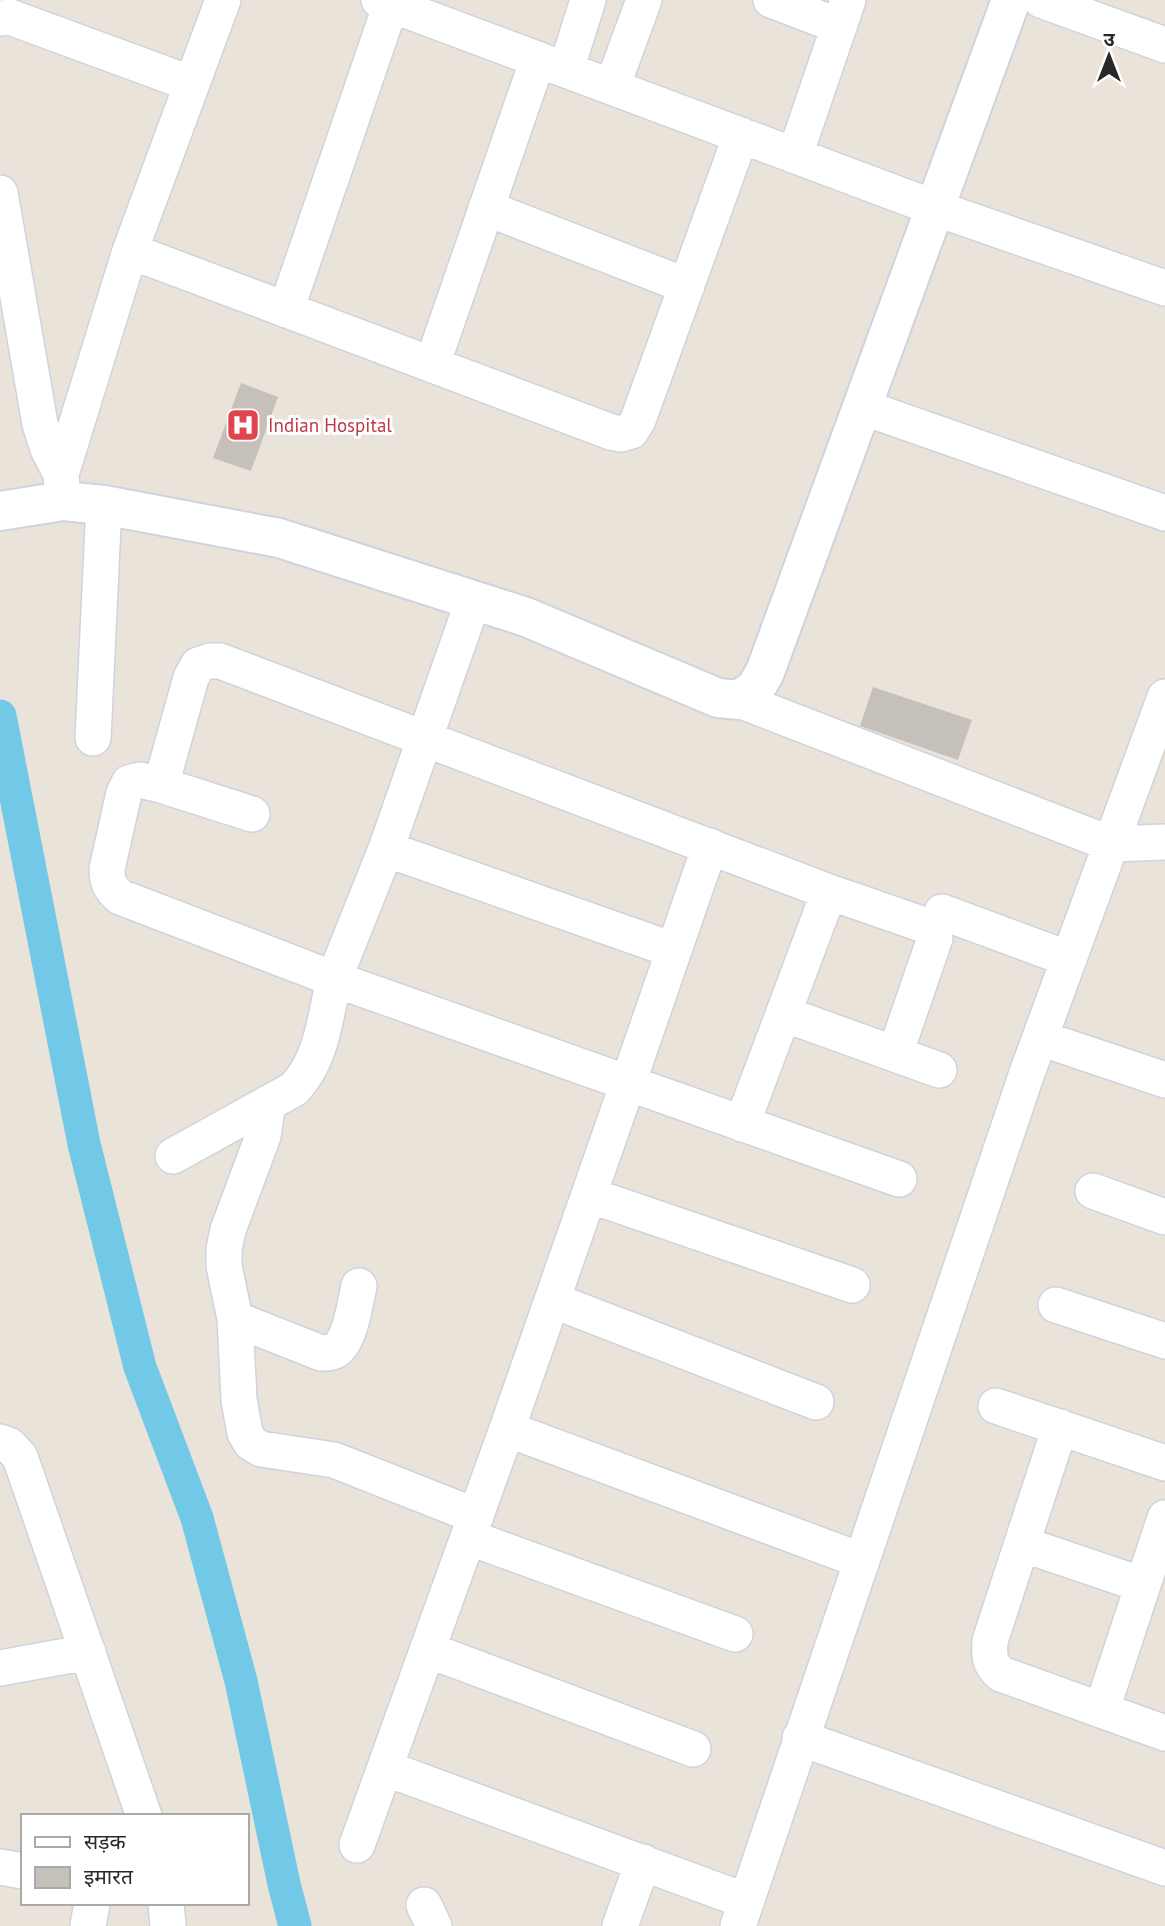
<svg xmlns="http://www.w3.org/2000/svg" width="1165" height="1926" viewBox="0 0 1165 1926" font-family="'PT Sans','Noto Sans Devanagari',sans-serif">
	<rect width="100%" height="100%" fill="#eae3da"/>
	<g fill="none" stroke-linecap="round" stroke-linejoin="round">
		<!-- canal -->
		<path stroke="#72c9e7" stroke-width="33" d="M0,716L84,1144L140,1367L197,1518L241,1681L284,1884L295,1926"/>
	</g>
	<!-- building -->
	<path fill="#c5c0ba" d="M241,383L278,397L251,471L213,458Z
		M873,687L972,720L958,760L860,726Z"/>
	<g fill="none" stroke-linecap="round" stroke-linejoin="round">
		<defs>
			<path id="minor" d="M379,0L935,208L1165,288
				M771,0L839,26
				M1041,0L1165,45
				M0,18L10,17L192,84
				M566,70L588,0
				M612,87L644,0
				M795,155L848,0
				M0,193L40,424L48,449L61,474
				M486,208L687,286
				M130,251L611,432L621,434L631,431L638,420L741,135
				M286,310L391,4
				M432,365L538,59
				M862,407L1165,513
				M63,501L61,474L130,251L223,0
				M473,601L386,849L334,979L628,1083L507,1429L860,1560
				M739,700L1111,844L1165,842
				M93,738L104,505
				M161,785L252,814
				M710,846L628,1083L899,1179
				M386,849L673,950
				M942,912L1069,959
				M784,1014L939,1070
				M1040,1038L1165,1080
				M268,1103L263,1136L228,1230L224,1249V1266L235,1319L239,1400L245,1433L251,1443L261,1449L334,1460L476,1516
				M742,1124L829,892
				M173,1156L294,1089C322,1060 325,1018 334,979L120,897C110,888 107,882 107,869L124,793L129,783L140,780L161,785L191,678L198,665L210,661H220L829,892L930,927L935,938L895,1054
				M1093,1191L1165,1217
				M589,1195L852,1285
				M552,1300L816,1402
				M1056,1305L1165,1341
				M235,1319L321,1353C324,1353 328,1353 332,1352C350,1347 355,1302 359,1286
				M996,1406L1165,1463
				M1060,1427L990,1641C989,1656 989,1664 1001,1674L1165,1733
				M0,1442L9,1445L20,1457L144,1816
				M468,1537L735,1634
				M1022,1544L1143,1585
				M428,1650L693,1749
				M0,1668L88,1652
				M1102,1709L1165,1518
				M800,1738L1165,1868
				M385,1768L746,1901
				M357,1845L507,1429
				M0,1867L23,1871
				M166,1903L168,1926
				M424,1905L434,1926
				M88,1926L92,1903
				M620,1926L643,1862
				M738,1926L1027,1073L1165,697"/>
			<path id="tertiary" d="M0,511L63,501L104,505L279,538L526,617L718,698L739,700L755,689L765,672L1011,0"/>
		</defs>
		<!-- minor casing -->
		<use href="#minor" stroke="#cfd3e0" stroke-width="38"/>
		<!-- tertiary casing -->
		<use href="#tertiary" stroke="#cfd3e0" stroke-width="42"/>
		<!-- minor -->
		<use href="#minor" stroke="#fff" stroke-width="35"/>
		<!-- tertiary -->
		<use href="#tertiary" stroke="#fff" stroke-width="38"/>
	</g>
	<!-- icons -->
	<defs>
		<symbol id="hospital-square" viewBox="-11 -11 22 22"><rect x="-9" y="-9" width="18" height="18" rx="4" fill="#e0444e" stroke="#fff"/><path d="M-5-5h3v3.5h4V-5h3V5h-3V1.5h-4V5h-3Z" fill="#fff"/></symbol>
	</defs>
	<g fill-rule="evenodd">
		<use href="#hospital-square" x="224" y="406" width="38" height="38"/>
	</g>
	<g text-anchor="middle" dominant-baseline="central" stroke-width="6" stroke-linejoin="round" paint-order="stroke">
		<!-- health labels -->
		<g font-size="19" fill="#be3a42" stroke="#fff" text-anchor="start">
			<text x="268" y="425">Indian Hospital</text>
		</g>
	</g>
	<!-- legend -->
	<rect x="21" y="1814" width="228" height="91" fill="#ffffff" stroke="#a9a9a9" stroke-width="2"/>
	<rect x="35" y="1837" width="35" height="10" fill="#ffffff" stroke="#a9a9a9" stroke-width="2"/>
	<text x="84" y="1849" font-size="21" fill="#282828">सड़क</text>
	<rect x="35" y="1867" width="35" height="21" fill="#c5c0ba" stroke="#a9a9a9" stroke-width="2"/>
	<text x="84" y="1884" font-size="21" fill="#282828">इमारत</text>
	<!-- north arrow -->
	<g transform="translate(1109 56)" stroke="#ffffff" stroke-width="5" paint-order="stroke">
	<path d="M0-5L12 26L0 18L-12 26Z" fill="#282828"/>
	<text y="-10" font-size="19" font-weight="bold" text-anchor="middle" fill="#282828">उ</text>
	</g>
</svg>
